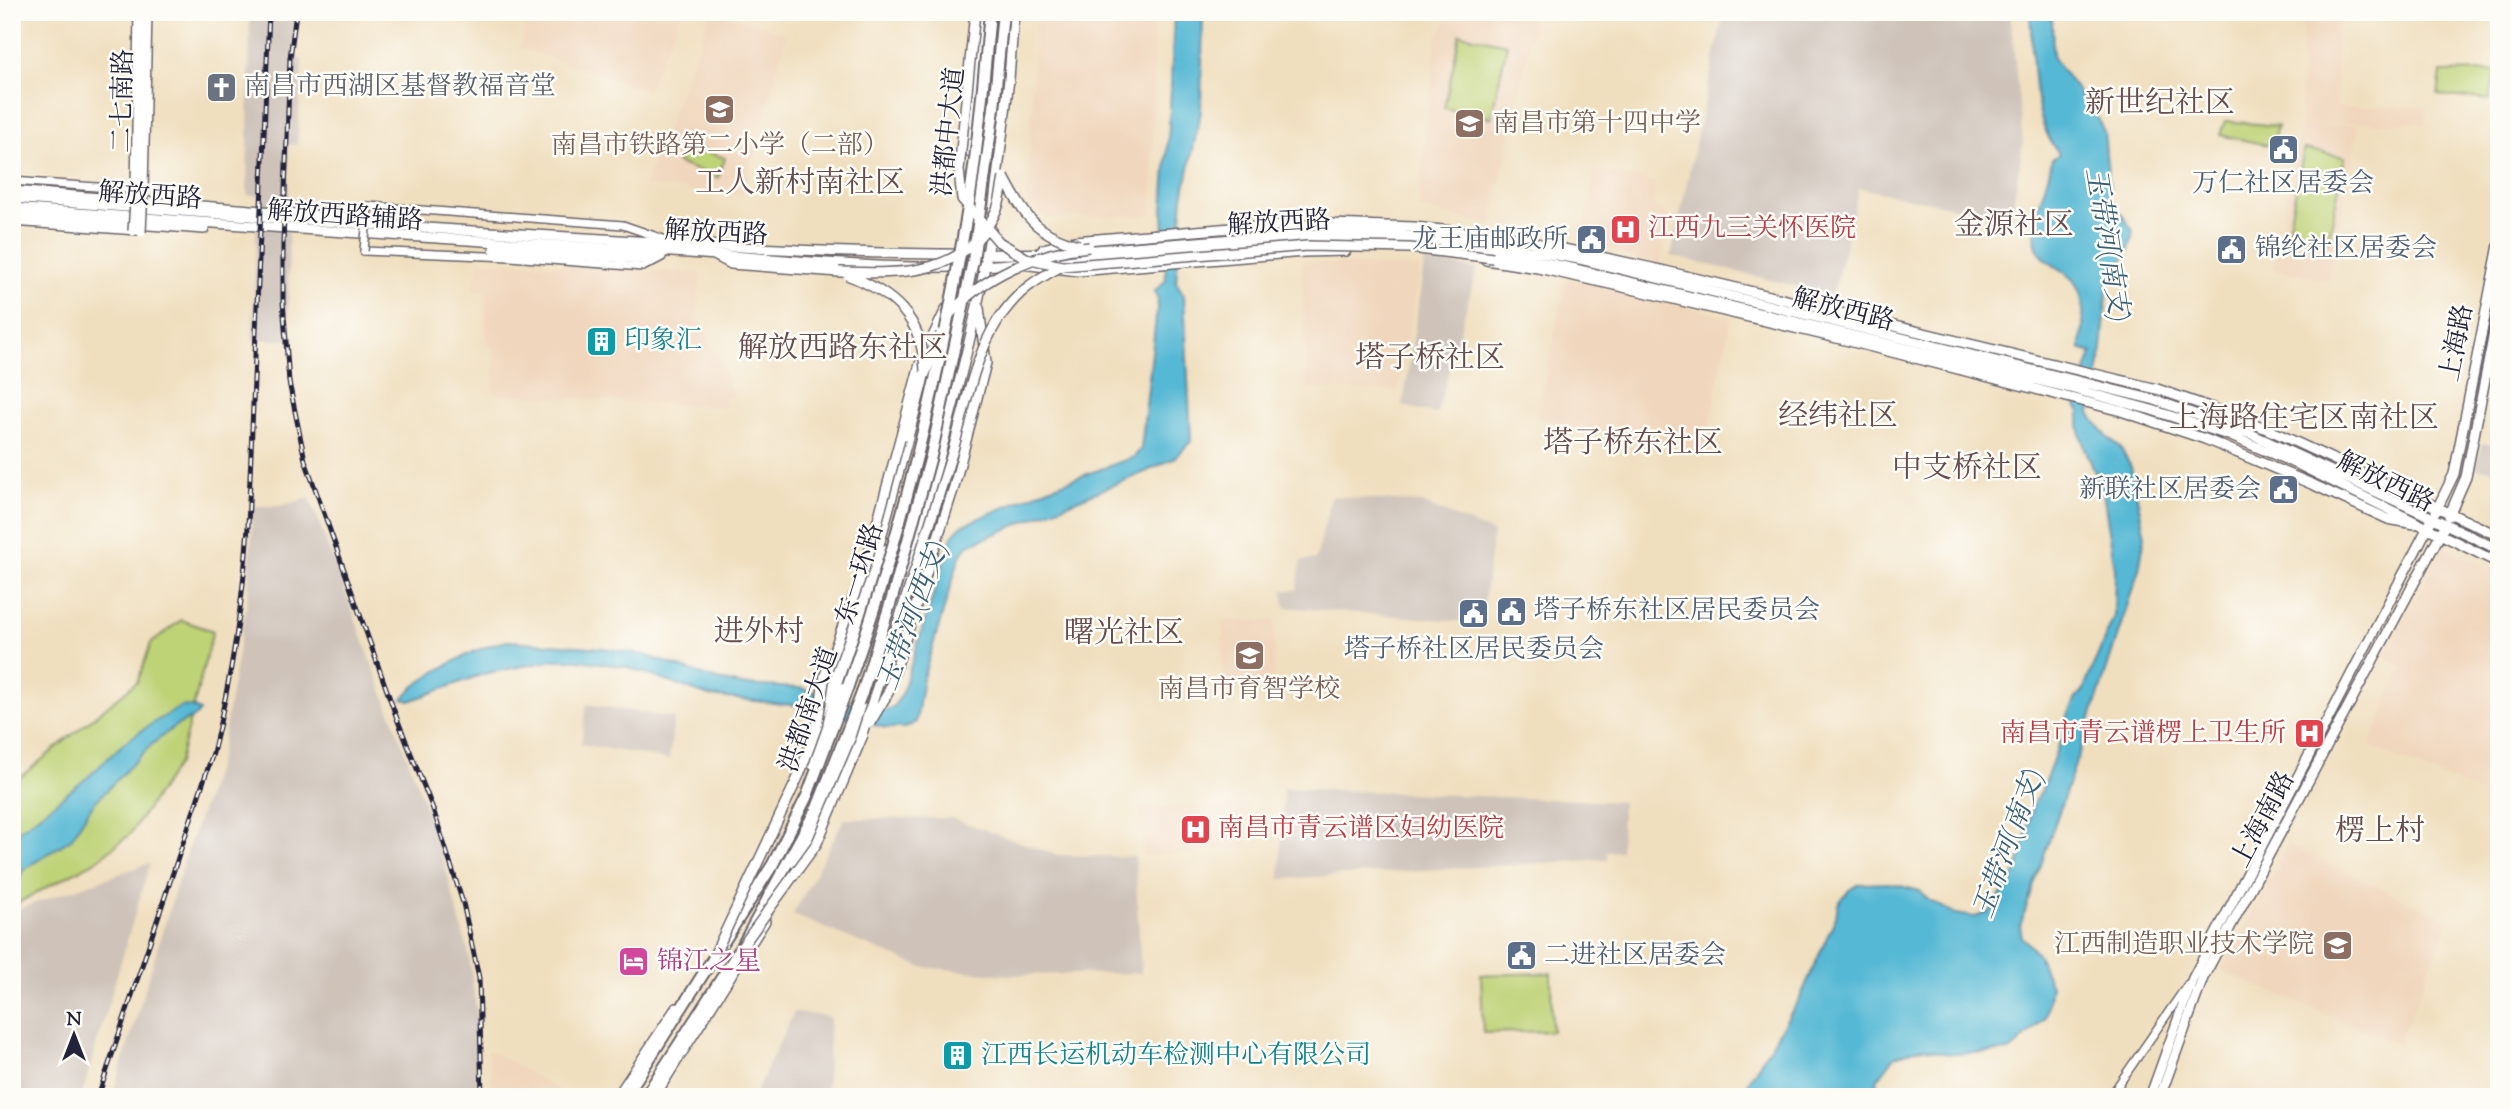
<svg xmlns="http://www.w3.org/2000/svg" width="2511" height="1109" viewBox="0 0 2511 1109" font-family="'Sorts Mill Goudy','Noto Serif SC',serif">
	<rect width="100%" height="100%" fill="#fdfcf7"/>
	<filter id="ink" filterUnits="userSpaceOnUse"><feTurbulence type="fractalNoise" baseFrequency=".0143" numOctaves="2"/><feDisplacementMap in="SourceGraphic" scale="14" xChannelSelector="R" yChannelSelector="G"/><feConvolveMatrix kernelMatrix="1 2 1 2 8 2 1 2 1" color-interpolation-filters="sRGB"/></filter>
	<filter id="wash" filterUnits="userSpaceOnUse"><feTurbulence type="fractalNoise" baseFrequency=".00686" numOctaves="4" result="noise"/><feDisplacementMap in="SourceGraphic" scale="28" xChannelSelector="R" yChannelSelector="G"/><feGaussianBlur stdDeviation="1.57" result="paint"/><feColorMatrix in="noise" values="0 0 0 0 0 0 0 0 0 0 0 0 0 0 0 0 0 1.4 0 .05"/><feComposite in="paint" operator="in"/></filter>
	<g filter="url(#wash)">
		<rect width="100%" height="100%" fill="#f0dfbf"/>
		<!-- built -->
		<path fill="#f0d6bc" d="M529,12H683L647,90L519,48Z
			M711,12H717L787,34L743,195L644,186Z
			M1036,12L1154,27L1152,215L1046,218L1027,201Z
			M1450,12H1536L1491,225L1418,208L1436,40Z
			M2302,12H2337L2336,107H2426V123H2301Z
			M2302,124L2359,125L2328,280L2273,269Z
			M1595,170L1656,183L1652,205L1669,214L1660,265L1582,243Z
			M480,261L700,273L698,317L726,375L733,397H725L724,407L496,394L493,391L495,349L486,342V291L473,290Z
			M1302,262L1420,268L1398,391L1307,389Z
			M1567,279L1731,318L1704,455L1536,418Z
			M2443,546L2499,573V801L2369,746L2402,667L2383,657Z
			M1223,620L1275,621L1274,690L1222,689Z
			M1249,804L1248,848L1143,856L1140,809Z
			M2288,845L2449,920L2399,1044L2221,971Z
			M487,1049L572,1097H495Z"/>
		<!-- industrial -->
		<path fill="#cec2b9" d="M250,12H301L295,57L302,60L297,144L289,145L288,340H252L258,196L247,195Z
			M1724,12H2010L2023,143L2011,218L1859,188L1833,295L1671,256Z
			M1425,259L1477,269L1437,414L1403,406Z
			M2482,443L2499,446V471L2476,468Z
			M1331,496L1422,503L1493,533L1481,623L1285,607L1283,590H1297L1301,561L1316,559Z
			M310,498L437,837L469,955L477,1017L478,1097H112L183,864L220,757L248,595L253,506H279Z
			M587,704L674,718L669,760L581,744Z
			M1283,788L1622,802L1621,851L1607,852V859L1280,879Z
			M951,818L1056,855L1135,857L1141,973L1008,975L921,967L793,915L844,819Z
			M150,863L81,1097H12V911Z
			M794,1012L830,1017L826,1097H756L757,1090Z"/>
		<!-- green -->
		<path fill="#bed276" stroke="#707a58" stroke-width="2" d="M1460,34L1507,44L1491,118L1444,108Z
			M2496,71L2489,100L2438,95L2441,72Z
			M2225,121L2277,126L2272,146L2220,135Z
			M684,144L725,158L718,178L677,163Z
			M2304,149L2345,157L2328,242L2287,234Z
			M181,620L213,631L179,762L130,834L96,861L12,906V784L138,681L151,643Z
			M1551,973L1552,1031L1483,1033L1481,975Z"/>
		<!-- water -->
		<path fill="#55b8d4" stroke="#3c6d88" stroke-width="2" d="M1174,12H1203L1201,111L1183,197L1176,282L1184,295L1191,441L1175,458L1145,472L968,545L960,556L923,678L916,722L905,728H886L810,707L709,696L627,667L579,660H555L483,674L410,701L403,699C418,677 482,644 509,641L603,648L645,655L714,679L742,685L800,688L886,710L893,707L901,696L952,536L961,526L1049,488L1134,457L1141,449L1158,300L1155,291L1166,280L1163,210L1170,111Z
			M2030,12H2052L2053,58L2094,113L2104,131L2110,197L2133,231L2129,250L2108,283L2101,359L2090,414L2108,438L2120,447L2131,467L2145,536L2139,569L2095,706L2020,926L2022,937L2037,953L2051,986L2046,1017L2011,1051L1949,1054L1922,1048L1895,1056L1877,1080L1874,1097H1739L1800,998L1836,917L1838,904L1849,890L1860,884L1889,883L1920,891L1928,900L1956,914L1975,917L1989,912L2017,871L2034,802L2041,792L2064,730L2062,728L2076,698L2083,691L2114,616L2115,569L2101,479H2097C2090,456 2075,435 2080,411L2075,405L2092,353L2080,349C2084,327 2088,293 2070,277C2059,267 2039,259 2036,244C2030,215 2048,187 2052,159L2059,154C2056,148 2050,142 2048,136C2031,99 2033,52 2030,12Z
			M182,706L191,707L200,711L196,716L175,726L150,746L93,804L71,839L23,870L20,878L12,884V836L88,777L125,742L153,723Z"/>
	</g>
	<g filter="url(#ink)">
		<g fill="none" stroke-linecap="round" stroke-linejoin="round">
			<defs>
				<path id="minor" d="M12,181L139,190
					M368,206L623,225L669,241
					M12,222L137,231
					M364,251L510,257L643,267L662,257
					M2110,1097L2188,984"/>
				<path id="major" d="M971,153L982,12
					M136,189L139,12
					M143,190L147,12
					M12,191L350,218
					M12,198C209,214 405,227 602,239C752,248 901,258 1051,253
					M12,208C232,225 452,240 672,252C785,258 907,275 1020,263
					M993,212L1009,79L1014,12
					M12,215L204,229
					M494,249L642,259L661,255
					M1043,249L1074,241L1232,228L1330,224L1414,227L1509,237L1661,270L2157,389L2238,417L2274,432L2499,536
					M1082,251L1234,239L1351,232L1465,240L1579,259L2155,400L2251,434L2433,518L2499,550
					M714,255L731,264L839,272
					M1486,260L1538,268L1619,286L1845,340L2121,411L2205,439L2314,485L2388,519L2415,524
					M1048,262C1148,255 1249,241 1350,241C1426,241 1501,253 1576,269L2070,388L2152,410L2231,436L2299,465L2499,563
					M1022,264L1078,271L1304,252L1346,251
					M900,439L920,364L946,309
					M954,487L986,363L979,308
					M2436,511L2454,474L2499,245
					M2449,516L2466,477L2499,307
					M881,663C905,586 926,510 946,432C964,365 981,298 991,229
					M821,713L872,571L925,374
					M813,765L887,549
					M796,866L826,809L865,709
					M617,1097L676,1008
					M654,1097L765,921
					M2150,1097L2193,978L2430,523
					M2160,1097L2203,978L2443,529"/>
				<path id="highway" d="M625,1097L773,864L807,796L848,686
					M645,1097L741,948L817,808L862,693"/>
			</defs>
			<!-- minor casing -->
			<use href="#minor" stroke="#6a6469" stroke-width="10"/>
			<!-- major casing -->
			<use href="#major" stroke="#6a6469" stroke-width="12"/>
			<!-- highway casing -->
			<use href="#highway" stroke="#6a6469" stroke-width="14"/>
			<!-- minor -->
			<use href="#minor" stroke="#fff" stroke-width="7"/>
			<!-- major -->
			<use href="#major" stroke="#fff" stroke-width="9"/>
			<!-- highway -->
			<use href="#highway" stroke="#fff" stroke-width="10"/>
			<defs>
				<path id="rail" d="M296,12L290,58L283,244V301L289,382L305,460L396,716L433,809L463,903L479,978L482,1097
					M98,1097L213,753C231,679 243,604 248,527L269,12"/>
			</defs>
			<!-- rail casing -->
			<use href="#rail" stroke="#22223b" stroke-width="5"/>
			<!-- rail -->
			<use href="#rail" stroke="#fdfcf7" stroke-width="2.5" stroke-dasharray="8" stroke-linecap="butt"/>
			<defs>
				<path id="minor-bridge" d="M364,251L368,206"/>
				<path id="major-bridge" d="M975,12L959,170L962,199L999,242L1026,258L1062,266L1307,246L1410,248L1493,258
					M1004,177C1023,214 1036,235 1079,245
					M133,231L136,189
					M141,232L143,190
					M839,272C901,274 967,277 997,209C1001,199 1002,187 1004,177
					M847,275C894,293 922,318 925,370
					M949,315C981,277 1039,251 1089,247
					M925,374L941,334
					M870,723L888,693L954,487
					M860,740C891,644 923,547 953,450C966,406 973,360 998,320C1017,292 1033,281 1062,266
					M741,948L817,843L863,735
					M711,962L800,773L817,726L825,675L867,560L900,439"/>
				<path id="highway-bridge" d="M848,686C904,529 942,367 969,202C979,140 984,76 990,12
					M862,693L893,595L931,456L973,261L994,108L1003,12"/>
			</defs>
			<!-- minor-bridge casing -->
			<use href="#minor-bridge" stroke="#6a6469" stroke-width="10" stroke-linecap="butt"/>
			<!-- major-bridge casing -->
			<use href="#major-bridge" stroke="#6a6469" stroke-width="12" stroke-linecap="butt"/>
			<!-- highway-bridge casing -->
			<use href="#highway-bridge" stroke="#6a6469" stroke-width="14" stroke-linecap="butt"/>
			<!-- minor-bridge -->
			<use href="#minor-bridge" stroke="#fff" stroke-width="7"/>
			<!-- major-bridge -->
			<use href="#major-bridge" stroke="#fff" stroke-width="9"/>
			<!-- highway-bridge -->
			<use href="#highway-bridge" stroke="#fff" stroke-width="10"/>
		</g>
	</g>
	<!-- icons -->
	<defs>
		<symbol id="church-square" viewBox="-11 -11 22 22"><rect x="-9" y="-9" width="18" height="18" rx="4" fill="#6b7280" stroke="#fdfcf7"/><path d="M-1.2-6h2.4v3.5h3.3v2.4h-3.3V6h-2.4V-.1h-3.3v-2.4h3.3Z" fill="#fff"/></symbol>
		<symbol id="school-square" viewBox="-11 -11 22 22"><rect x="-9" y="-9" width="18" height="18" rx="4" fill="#8d6e63" stroke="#fdfcf7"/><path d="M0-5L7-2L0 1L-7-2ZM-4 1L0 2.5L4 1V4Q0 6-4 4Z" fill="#fff"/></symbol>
		<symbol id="civic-square" viewBox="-11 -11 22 22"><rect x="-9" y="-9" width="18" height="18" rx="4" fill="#5c6f8a" stroke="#fdfcf7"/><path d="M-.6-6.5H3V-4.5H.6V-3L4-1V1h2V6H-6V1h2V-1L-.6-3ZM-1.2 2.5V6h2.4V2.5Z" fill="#fff"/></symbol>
		<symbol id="hospital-square" viewBox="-11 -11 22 22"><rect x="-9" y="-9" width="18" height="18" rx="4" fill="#e0444e" stroke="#fdfcf7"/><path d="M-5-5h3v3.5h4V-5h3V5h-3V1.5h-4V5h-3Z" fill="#fff"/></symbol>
		<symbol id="building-square" viewBox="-11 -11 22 22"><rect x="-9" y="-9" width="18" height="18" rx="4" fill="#0f9aa8" stroke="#fdfcf7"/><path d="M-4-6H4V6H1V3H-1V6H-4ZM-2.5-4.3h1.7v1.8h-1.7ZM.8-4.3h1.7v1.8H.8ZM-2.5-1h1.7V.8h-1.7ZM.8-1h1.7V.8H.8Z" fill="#fff"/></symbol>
		<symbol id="hotel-square" viewBox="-11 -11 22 22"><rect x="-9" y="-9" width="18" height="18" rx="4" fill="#d1479c" stroke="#fdfcf7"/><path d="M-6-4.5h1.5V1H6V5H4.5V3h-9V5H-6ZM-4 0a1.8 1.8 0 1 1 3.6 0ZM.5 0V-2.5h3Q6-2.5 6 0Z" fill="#fff"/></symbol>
	</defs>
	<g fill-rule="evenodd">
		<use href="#church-square" x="204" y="70" width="35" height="35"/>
		<use href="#school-square" x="702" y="92" width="35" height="35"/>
		<use href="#school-square" x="1452" y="106" width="35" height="35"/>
		<use href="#civic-square" x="2266" y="132" width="35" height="35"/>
		<use href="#hospital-square" x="1608" y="212" width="35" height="35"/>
		<use href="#civic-square" x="1574" y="222" width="35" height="35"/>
		<use href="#civic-square" x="2214" y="232" width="35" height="35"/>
		<use href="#building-square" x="584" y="324" width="35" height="35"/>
		<use href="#civic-square" x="2266" y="472" width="35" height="35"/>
		<use href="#civic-square" x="1494" y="594" width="35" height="35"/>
		<use href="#civic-square" x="1456" y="596" width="35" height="35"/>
		<use href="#school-square" x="1232" y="638" width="35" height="35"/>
		<use href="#hospital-square" x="2292" y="716" width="35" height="35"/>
		<use href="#hospital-square" x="1178" y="812" width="35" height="35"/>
		<use href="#school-square" x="2320" y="928" width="35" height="35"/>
		<use href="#civic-square" x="1504" y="938" width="35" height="35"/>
		<use href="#hotel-square" x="616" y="944" width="35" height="35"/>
		<use href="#building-square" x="940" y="1038" width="35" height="35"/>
	</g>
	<g text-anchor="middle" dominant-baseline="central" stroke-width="5" stroke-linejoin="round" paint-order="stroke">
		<!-- worship labels -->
		<g font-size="26" fill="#5b616d" stroke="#fdfcf7" text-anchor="start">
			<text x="244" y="87">南昌市西湖区基督教福音堂</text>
		</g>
		<!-- street labels -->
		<g font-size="26" fill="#22223b" stroke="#fdfcf7">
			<text transform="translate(124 101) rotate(-89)">二七南路</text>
			<text transform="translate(950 132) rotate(-84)">洪都中大道</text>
			<text transform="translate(150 197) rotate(4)">解放西路</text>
			<text transform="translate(345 217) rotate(4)">解放西路辅路</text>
			<text transform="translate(1279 224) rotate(-3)">解放西路</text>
			<text transform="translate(716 234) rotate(3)">解放西路</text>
			<text transform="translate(1843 311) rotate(14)">解放西路</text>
			<text transform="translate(2458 343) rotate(-79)">上海路</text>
			<text transform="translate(2385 483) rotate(26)">解放西路</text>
			<text transform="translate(861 574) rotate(-73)">东一环路</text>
			<text transform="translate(810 710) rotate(-71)">洪都南大道</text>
			<text transform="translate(2264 820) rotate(-62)">上海南路</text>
		</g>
		<!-- education labels -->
		<g font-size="26" fill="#785e54" stroke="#fdfcf7">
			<text x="1493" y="124" text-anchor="start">南昌市第十四中学</text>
			<text x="720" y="146">南昌市铁路第二小学（二部）</text>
			<text x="1249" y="690">南昌市育智学校</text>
			<text x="2314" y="945" text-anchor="end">江西制造职业技术学院</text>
		</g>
		<!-- service labels -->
		<g font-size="26" fill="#4e5e75" stroke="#fdfcf7" text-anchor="start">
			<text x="2283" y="184" text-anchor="middle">万仁社区居委会</text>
			<text x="1568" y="240" text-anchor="end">龙王庙邮政所</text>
			<text x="2255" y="249">锦纶社区居委会</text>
			<text x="2261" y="490" text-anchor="end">新联社区居委会</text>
			<text x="1534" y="611">塔子桥东社区居民委员会</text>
			<text x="1474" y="650" text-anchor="middle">塔子桥社区居民委员会</text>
			<text x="1544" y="956">二进社区居委会</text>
		</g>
		<!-- health labels -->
		<g font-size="26" fill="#be3a42" stroke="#fdfcf7" text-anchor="start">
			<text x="1648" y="229">江西九三关怀医院</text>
			<text x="2286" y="734" text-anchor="end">南昌市青云谱楞上卫生所</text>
			<text x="1218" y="829">南昌市青云谱区妇幼医院</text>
		</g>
		<!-- culture labels -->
		<g font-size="26" fill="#0d838f" stroke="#fdfcf7" text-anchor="start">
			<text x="624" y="341">印象汇</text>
			<text x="981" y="1056">江西长运机动车检测中心有限公司</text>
		</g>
		<!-- hotel labels -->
		<g font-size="26" fill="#b23c85" stroke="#fdfcf7" text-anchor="start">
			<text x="657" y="962">锦江之星</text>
		</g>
		<!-- water labels -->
		<g font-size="28" font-style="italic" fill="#365e78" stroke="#fdfcf7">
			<text transform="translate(2106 245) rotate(81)">玉带河(南支)</text>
			<text transform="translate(914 616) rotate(-70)">玉带河(西支)</text>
			<text transform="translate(2010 844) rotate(-70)">玉带河(南支)</text>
		</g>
		<!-- quarter labels -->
		<g font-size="30" fill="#684d4e" stroke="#fdfcf7">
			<text x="2160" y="104">新世纪社区</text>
			<text x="800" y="184">工人新村南社区</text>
			<text x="2014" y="226">金源社区</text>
			<text x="843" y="349">解放西路东社区</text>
			<text x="1430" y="359">塔子桥社区</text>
			<text x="1838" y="417">经纬社区</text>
			<text x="2304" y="419">上海路住宅区南社区</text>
			<text x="1633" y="444">塔子桥东社区</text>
			<text x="1967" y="469">中支桥社区</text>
			<text x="759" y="633">进外村</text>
			<text x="1124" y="634">曙光社区</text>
			<text x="2380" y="832">楞上村</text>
		</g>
	</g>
	<!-- margin -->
	<rect width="2511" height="1109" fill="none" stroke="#fdfcf7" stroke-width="42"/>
	<!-- north arrow -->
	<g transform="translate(74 1035)" stroke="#fdfcf7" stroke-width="5" paint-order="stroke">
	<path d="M0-5L12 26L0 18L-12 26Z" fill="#22223b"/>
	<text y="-10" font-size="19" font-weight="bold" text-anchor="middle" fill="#22223b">N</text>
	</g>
</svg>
